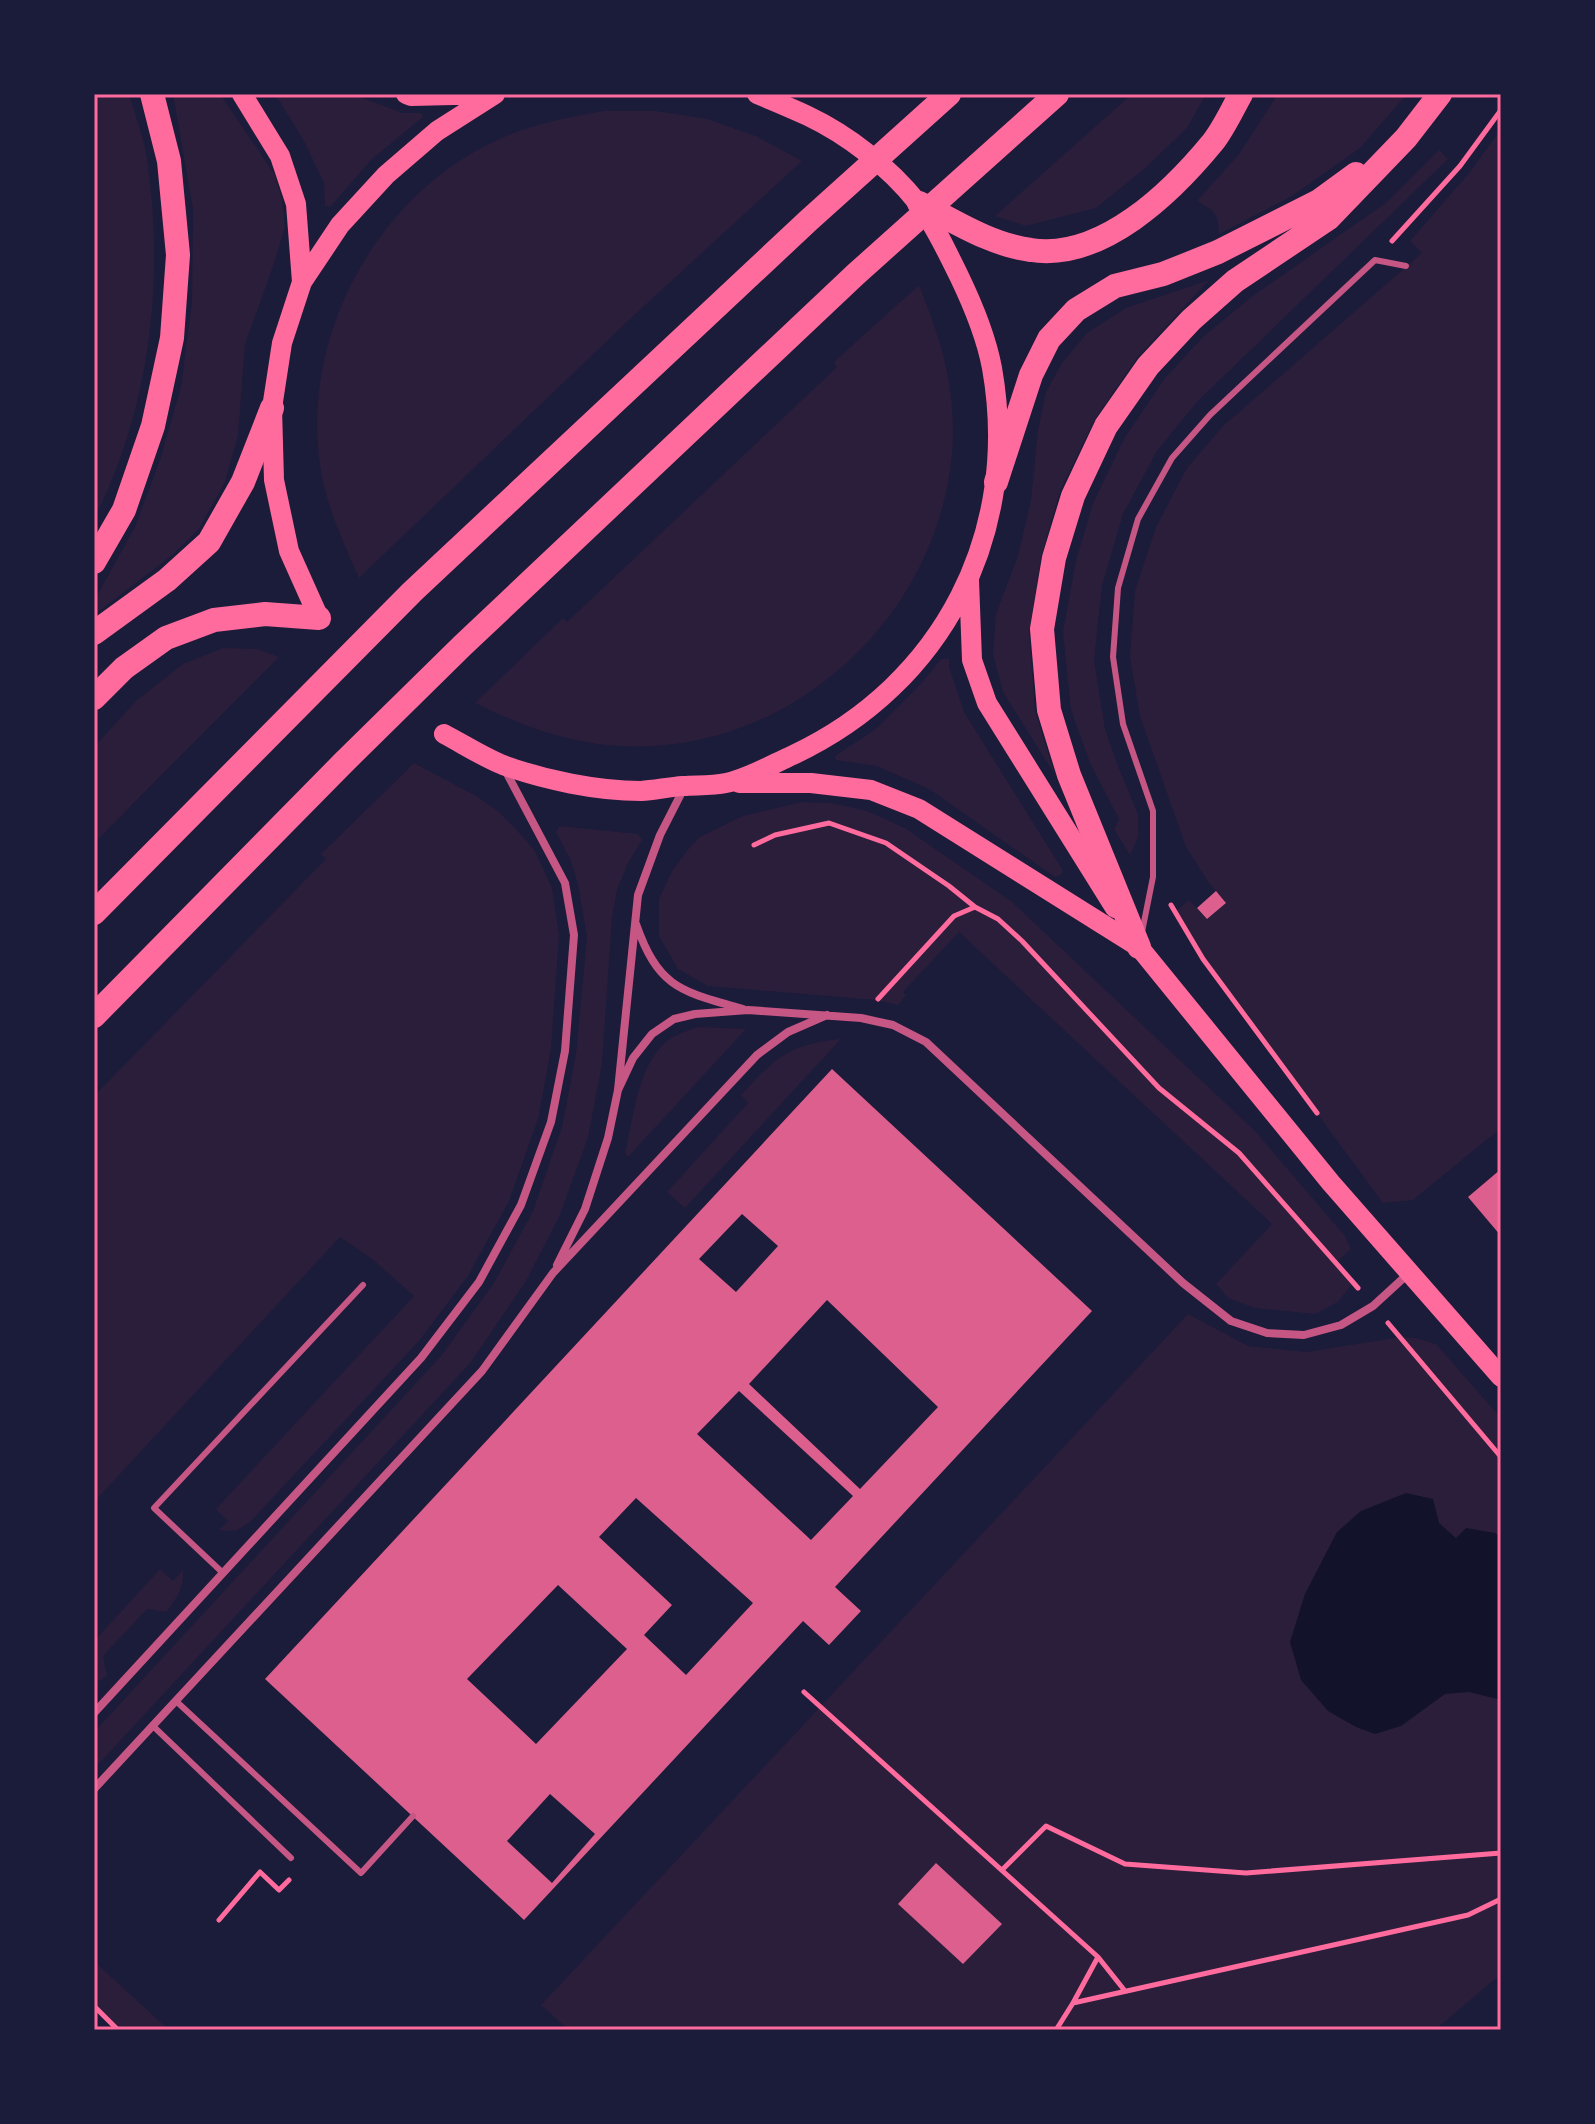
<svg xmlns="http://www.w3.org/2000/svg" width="1595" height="2124" viewBox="0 0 1595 2124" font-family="Lato,sans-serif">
	<rect width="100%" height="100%" fill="#1b1b3a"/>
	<!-- green -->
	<path fill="#2a1e3b" d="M94,94H129C135,115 144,137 147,159C165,279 150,410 94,519Z
		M173,94H220L275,175L282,200L285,227L274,264L245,344L238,436L225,482L199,529L171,556L94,615V601L135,527L160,460L181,387L192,302L193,209Z
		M275,94H352L403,113H422L423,117L372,159L331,206H325L324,183L304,141Z
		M1132,94H1206L1187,128L1143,170L1096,208L1026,226L995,216Z
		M1278,94H1407L1360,148L1292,196L1219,234C1219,214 1214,210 1197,201L1239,154Z
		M604,111H656L707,119L756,136L802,161L629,320L359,578C345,547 331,516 323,482C294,344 375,192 504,137C536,123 570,117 604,111Z
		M1501,129V1128L1413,1200L1383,1203L1203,959L1175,912L1189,900L1207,919L1226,903L1209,883L1186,847L1140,716L1130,657L1135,591L1156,527L1187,468L1223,426L1422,253L1410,241L1470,172Z
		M1439,150L1448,159L1197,402L1157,451L1123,514L1102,586L1094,660L1105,729L1118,766L1138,814V837L1130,855L1114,829L1119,819L1090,763L1071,710L1063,632L1076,561L1093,503L1125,437L1165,378L1203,337L1250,298L1387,202Z
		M1209,280L1137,358L1095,419L1060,491L1041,557L1029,633L1035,711L1055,775L1003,692L993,654L996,614L1018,556L1031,500L1038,430L1046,392L1062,363L1087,333L1126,308Z
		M919,285C939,335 953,377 953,431C951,607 796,756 620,746C566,743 523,726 475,703L563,618L567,622L837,367L834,362Z
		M223,648L257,649L279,657L94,843V747L137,700L183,664Z
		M941,659H949V667L964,712L1062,869V874L1055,877L929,789L877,766L836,760L835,756L876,729L921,684Z
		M414,763L478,797L499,812L515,828L535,851L552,888L559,935L551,1049L538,1119L509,1201L468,1276L419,1341L249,1523L235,1531L219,1530L228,1521L216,1509L414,1296L372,1259L340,1237L94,1502V1096L326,859L321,854Z
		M802,802L831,803L867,811L905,828L1012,902L1255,1131L1345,1236L1351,1249L1336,1263L1353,1283L1338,1302L1315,1314L1255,1308L1228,1298L1216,1284L1272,1224L959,932L903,992L906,995L898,1005L877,1000L708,986L678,969L659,936V899L672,871L690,847L700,837L743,816Z
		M560,826L638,834L642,840L628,863L617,890L612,918L602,1064L588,1138L559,1217L526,1281L471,1362L94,1769V1732L441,1356L494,1283L533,1211L562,1127L576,1054L587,937L578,884L570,859L556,832Z
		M698,1027L746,1029L628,1157L625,1153C633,1120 637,1073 660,1048C670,1036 684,1032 698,1027Z
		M841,1039L685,1208L667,1192L748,1103L741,1095C775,1058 789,1044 841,1039Z
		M1188,1314L1248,1346L1307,1352L1400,1337L1416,1338L1436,1344L1501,1418V1974L1435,2030H569L541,2005Z
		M160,1569L173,1581L183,1570C184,1589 177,1598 166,1612L147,1609L103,1656L107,1675L101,1681L94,1679V1641Z
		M94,1961L169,2030H118L94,2006Z"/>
	<!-- water -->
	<path fill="#12122b" d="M1406,1493L1433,1499L1439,1523L1456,1538L1466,1528L1495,1533L1501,1537V1700L1469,1692L1445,1694L1401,1726L1375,1734L1356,1727L1328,1711L1301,1680L1290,1642L1305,1594L1337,1532L1361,1511Z"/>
	<!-- building -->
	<path fill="#dd5f8e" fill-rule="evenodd" d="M1216,891L1226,903L1207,919L1197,908Z
		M832,1069L1092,1311L835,1587L861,1611L829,1645L803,1621L524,1920L265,1679ZM742,1214L778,1246L736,1292L699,1259ZM827,1300L938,1407L860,1489L749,1384ZM739,1391L853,1496L811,1540L697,1434ZM636,1498L753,1603L686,1675L644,1635L672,1605L599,1537ZM558,1585L627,1649L536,1744L467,1679ZM550,1794L595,1834L552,1883L507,1841Z
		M1501,1169V1236L1468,1197Z
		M936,1863L1002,1924L963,1964L898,1904Z"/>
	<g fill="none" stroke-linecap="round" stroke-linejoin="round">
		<!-- path -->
		<path stroke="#ff6b9d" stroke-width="5" d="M1392,241L1460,166L1501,110
			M754,845L775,835L829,823L886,843L949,886L975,907
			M1171,905L1203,959L1317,1113
			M878,999L954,916L975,907L998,919L1022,941L1159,1088L1239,1153L1358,1288
			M1388,1323L1501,1457
			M804,1692L1098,1957L1125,1991
			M1002,1870L1046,1826L1125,1864L1246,1873L1501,1853
			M219,1920L260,1872L279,1890L289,1880
			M1073,2003L1468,1915L1501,1899
			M94,2006L118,2030
			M1056,2030L1073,2003L1098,1957"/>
		<!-- service -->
		<path stroke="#c65784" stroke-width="6" d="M1142,932L1153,877V811L1123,724L1113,657L1118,588L1138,519L1172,458L1210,415L1375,260L1406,266
			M223,1573L154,1508L363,1285
			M176,1701L361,1873L413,1816
			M153,1726L291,1858"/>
		<!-- minor -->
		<path stroke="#c65784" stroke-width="8" d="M636,924C659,989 681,991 743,1009
			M618,1090L633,1058L652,1034L674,1019L695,1014L748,1010L861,1018L893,1025L926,1042L1183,1283L1231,1321L1267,1333L1304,1335L1341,1325L1373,1306L1409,1273
			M557,1265L585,1209L608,1138L618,1090L638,895L660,835L684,788
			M94,1713L421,1358L479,1282L521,1205L551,1122L565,1051L574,935L565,883L504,768
			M94,1789L482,1371L553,1273L757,1055L788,1032L827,1015"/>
		<!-- primary -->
		<path stroke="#ff6b9d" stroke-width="20" d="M242,94L280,156L296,204L302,282
			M406,94L411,96L495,94
			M969,580L972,660L987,703L1115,908
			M319,618L289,551L274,480L272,408L282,343L302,282L340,225L386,175L437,131L495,94
			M444,734C463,744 483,757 503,765C544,780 597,791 641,791C655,790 669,787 683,786C697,785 712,786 726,783C747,779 773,764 793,755C944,684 1021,532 992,368C986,336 973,305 959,276C948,254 933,221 917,202C889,167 848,135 808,116C791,108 774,101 757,94
			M739,783H811L871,790L919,809L1139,947
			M1132,935L1139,947L1331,1183L1501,1377"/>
		<!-- motorway -->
		<path stroke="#ff6b9d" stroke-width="24" d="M919,203C954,221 991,245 1031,250C1102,261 1172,192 1213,142C1224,128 1232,110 1241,94
			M996,482L1031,375L1049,339L1076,310L1115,286L1163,274L1218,252L1319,201L1356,174
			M94,562L124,510L153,426L172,338L178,255L169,161L152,94
			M94,633L167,580L209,542L243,482L272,408
			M94,698L124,668L166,638L214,620L265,614L319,618
			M94,913L412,592L809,220L949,94
			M1139,947L1069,775L1049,710L1042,629L1054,558L1073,496L1106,426L1148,366L1191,320L1235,281L1329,218L1406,138L1440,94
			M94,1016L343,763L463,645L856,274L1057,94"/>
	</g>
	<!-- border -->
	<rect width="1595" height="2124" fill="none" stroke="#1b1b3a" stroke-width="192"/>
	<rect x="96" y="96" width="1403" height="1932" fill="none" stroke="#ff6b9d" stroke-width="3"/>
</svg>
